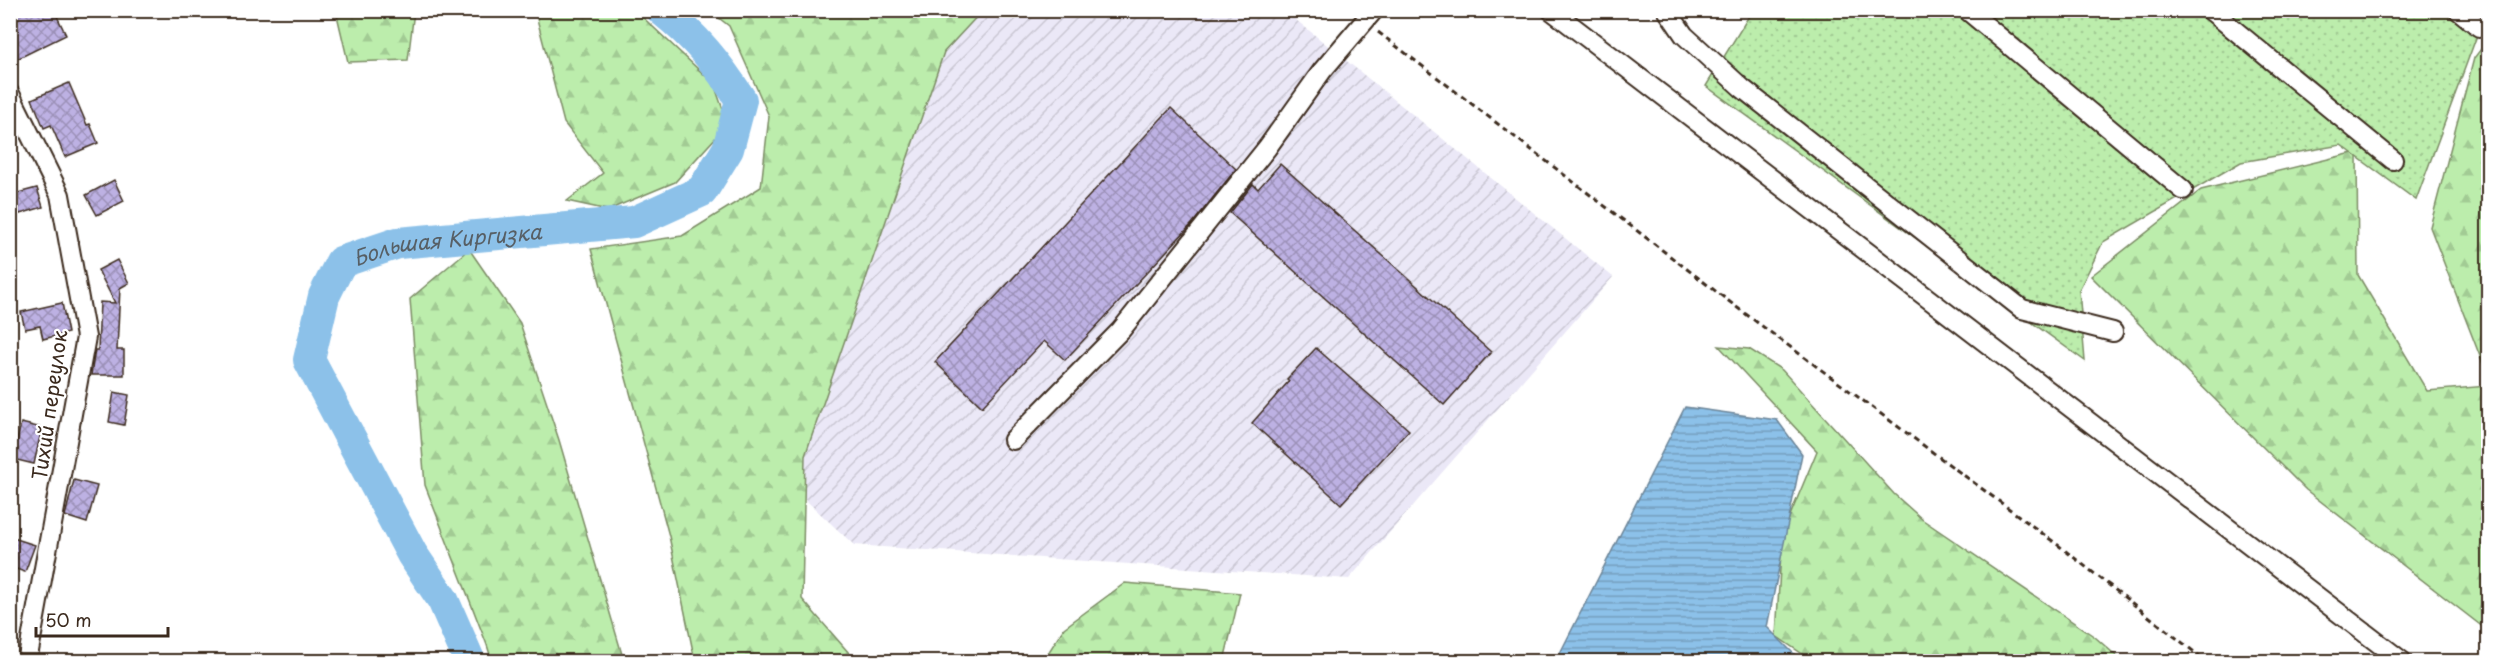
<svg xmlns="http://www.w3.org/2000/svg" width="2499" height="672" viewBox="0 0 2499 672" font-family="'Playpen Sans',sans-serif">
	<defs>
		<pattern id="industrial-furrows" width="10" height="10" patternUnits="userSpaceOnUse" patternTransform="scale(1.5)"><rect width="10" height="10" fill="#ebe8f7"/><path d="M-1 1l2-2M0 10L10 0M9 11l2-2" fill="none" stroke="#cac7d3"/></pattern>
		<pattern id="forest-firs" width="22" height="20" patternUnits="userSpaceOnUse" patternTransform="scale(1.5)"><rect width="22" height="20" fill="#bcedac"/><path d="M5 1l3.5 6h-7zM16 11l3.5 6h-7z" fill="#a2cb94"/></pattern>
		<pattern id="garden-dots" width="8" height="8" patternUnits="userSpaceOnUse" patternTransform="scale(1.5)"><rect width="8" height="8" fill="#bcedac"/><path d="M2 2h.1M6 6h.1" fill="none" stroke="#a2cb94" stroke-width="1.8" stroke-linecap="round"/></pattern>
		<pattern id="water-rules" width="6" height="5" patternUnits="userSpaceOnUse" patternTransform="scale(1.5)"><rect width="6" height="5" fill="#8cc1e9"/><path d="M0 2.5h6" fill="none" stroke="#749dbc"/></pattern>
		<pattern id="building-cross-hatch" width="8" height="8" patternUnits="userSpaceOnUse" patternTransform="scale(1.5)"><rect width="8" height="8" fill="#bdb1e3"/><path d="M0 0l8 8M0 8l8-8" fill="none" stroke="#9b90b7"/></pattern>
	</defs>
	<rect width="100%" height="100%" fill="#fff"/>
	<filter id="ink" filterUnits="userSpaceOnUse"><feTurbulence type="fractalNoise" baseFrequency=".0167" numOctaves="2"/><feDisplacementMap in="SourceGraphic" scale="12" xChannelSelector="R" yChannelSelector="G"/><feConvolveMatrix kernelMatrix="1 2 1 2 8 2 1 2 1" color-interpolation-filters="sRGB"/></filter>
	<g filter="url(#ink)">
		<!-- industrial -->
		<path fill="url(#industrial-furrows)" d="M963,11H1285L1613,277L1349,579L854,545L739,438L940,35Z"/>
		<!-- forest -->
		<path fill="url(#forest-firs)" stroke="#7c8c65" stroke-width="1.5" d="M336,11H414L408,60L348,62Z
			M535,11H636L714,84L728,124L675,182L608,210L567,201L603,173L564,123Z
			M710,11H982L944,52L805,456L802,599L856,661H695L669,536L591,249L682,236L761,187L769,116L729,26Z
			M2488,40V377L2430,227L2474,58Z
			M2357,152L2358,275L2427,391L2488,386V631L2306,490L2091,276L2201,190Z
			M469,249L520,323L559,440L624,661H492L487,645L425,485L410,299Z
			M1719,346L1749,349L1782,370L1894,494L1923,520L2095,637L2122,661H1813L1776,636L1782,535L1817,451Z
			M1125,583L1240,593L1224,661H1043L1064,628Z"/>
		<!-- garden -->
		<path fill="url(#garden-dots)" stroke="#7c8c65" stroke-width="1.5" d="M1752,11H2486L2416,200L2341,145L2241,162L2103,242L2079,290L2085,361L1706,86Z"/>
		<!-- water -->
		<path fill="url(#water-rules)" stroke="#6c8598" stroke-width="1.5" d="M1685,407L1777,420L1802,454L1767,627L1801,661H1556Z"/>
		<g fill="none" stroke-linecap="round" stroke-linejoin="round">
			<!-- river -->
			<path stroke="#8cc1e9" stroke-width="32" id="s1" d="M470,662L443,600L412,554L309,360L324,296L341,262L398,243L634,222L702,191L728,149L741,100C717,63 697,38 662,10"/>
		</g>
		<!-- building -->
		<path fill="url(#building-cross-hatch)" stroke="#3b2a1e" stroke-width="1.5" d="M10,10H54L66,35L17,59L10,46Z
			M69,83L87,125L90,124L98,143L65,157L51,125L44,128L32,99Z
			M1171,108L1236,169L1192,224L1065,360L1044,341L982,407L935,362Z
			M1280,164L1491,352L1444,405L1230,213L1253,184L1258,189Z
			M114,180L124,201L97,215L86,195Z
			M37,188L43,207L10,217V195Z
			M117,260L129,283L120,288L117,350H124V375H91L95,350H98L100,302L115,303L98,270Z
			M62,303L68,333L43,339L40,326L25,329L21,312Z
			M1316,348L1409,430L1341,504L1252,423L1289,381L1287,379Z
			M114,392L129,395L124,425L109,422Z
			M21,423L42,428L34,464L13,459Z
			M74,480L97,486L87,523L65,516Z
			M10,537L35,545L25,572L10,567Z"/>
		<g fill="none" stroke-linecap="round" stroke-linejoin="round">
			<defs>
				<path id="minor" d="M1551,10L2403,662
					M1667,10L1684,35L1742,88L2022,309L2113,332
					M1967,10L2183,190
					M2210,10L2393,160
					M2458,10L2479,27
					M10,94L60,195L86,337L27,662
					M1013,440L1121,330L1267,148L1322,71L1374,10"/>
			</defs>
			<!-- minor casing -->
			<use href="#minor" stroke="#3b2a1e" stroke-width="22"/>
			<!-- path -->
			<path stroke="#3b2a1e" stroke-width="3" stroke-dasharray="6 4.5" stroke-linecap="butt" d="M1378,32L1739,309L2058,545L2207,662"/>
			<!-- minor -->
			<use href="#minor" stroke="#fff" stroke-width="18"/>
		</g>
	</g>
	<g text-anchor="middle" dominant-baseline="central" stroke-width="4.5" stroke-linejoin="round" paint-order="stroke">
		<!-- street labels -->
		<g font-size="20" fill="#3b2a1e" stroke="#fff">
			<text transform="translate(49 405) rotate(-82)">Тихий переулок</text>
		</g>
		<!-- water labels -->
		<g font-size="21" font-style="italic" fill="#575f65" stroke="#fff">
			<text stroke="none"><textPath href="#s1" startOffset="555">Большая Киргизка</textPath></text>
		</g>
	</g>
	<!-- margin -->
	<rect width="2499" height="672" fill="none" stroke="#fff" stroke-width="36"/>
	<rect x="18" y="18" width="2463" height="636" fill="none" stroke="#3b2a1e" stroke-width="2" filter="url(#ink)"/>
	<!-- scale -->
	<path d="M36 627v9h132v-9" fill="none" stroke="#3b2a1e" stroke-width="3"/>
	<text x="45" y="627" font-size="18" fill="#3b2a1e" stroke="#ffffff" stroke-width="4.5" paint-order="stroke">50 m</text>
</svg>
